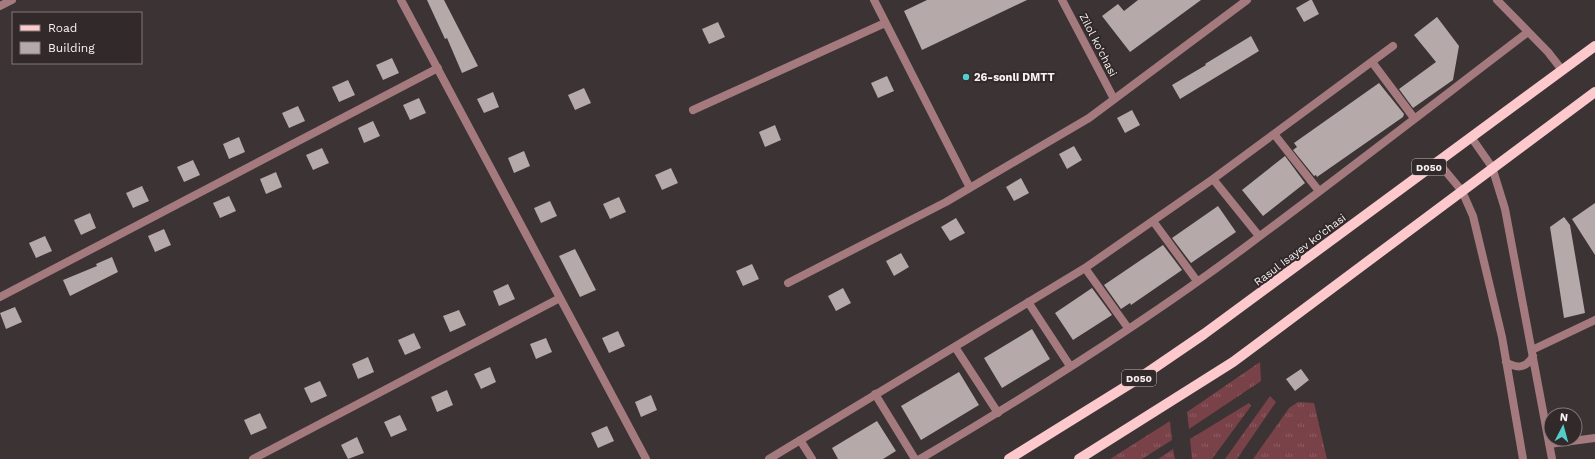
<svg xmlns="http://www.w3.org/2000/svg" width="1595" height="459" viewBox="0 0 1595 459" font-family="'Work Sans',sans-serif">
	<defs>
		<pattern id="grass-tufts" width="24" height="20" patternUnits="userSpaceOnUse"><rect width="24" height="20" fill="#794148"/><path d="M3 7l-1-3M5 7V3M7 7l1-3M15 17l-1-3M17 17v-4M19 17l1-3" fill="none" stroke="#8d5d63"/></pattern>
	</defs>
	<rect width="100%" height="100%" fill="#3c3334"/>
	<!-- grass -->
	<path fill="url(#grass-tufts)" d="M1260,362L1261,381L1189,429L1187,412Z
		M1270,396L1276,402L1237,459H1225Z
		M1298,402L1314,403L1327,459H1253L1289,408Z
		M1249,403L1251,406L1212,459H1192L1190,439Z
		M1170,421L1172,440L1142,459H1110Z
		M1173,449L1175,459H1158Z"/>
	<!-- building -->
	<path fill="#b5a9aa" d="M427,0H444L478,66L462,73L447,38L445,39Z
		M927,0H1027L922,50L904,11Z
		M1138,0H1201L1130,52L1102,16L1118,4L1124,11Z
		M1310,0H1312L1319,14L1304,22L1296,8Z
		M1437,17L1459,46L1453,80L1413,108L1399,89L1436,62L1414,35Z
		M718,22L725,37L709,44L702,29Z
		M1251,36L1259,51L1180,99L1172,85L1206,65L1205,64Z
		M392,58L399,73L383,80L376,65Z
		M887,76L894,91L878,98L871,83Z
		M348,80L355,95L339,102L332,87Z
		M1379,83L1404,114L1403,117L1317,177L1316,175L1314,176L1293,150L1297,147L1294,143Z
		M584,88L591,103L575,110L568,95Z
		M493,92L499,107L484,113L477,99Z
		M419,98L426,113L410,120L403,105Z
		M298,106L305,121L289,128L282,113Z
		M1132,110L1140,125L1125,133L1117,118Z
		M373,121L380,136L364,143L358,128Z
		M775,125L781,140L765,147L759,132Z
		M239,137L245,152L229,159L223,144Z
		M1074,146L1082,160L1067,169L1059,154Z
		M322,148L329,163L313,170L306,155Z
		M524,151L530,166L514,173L508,158Z
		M1285,156L1305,183L1263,216L1242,190Z
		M193,160L200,175L184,182L177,167Z
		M671,168L678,183L662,190L655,175Z
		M276,172L282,187L266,194L260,179Z
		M1021,178L1029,193L1014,201L1006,187Z
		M142,186L149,201L133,208L126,193Z
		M229,196L236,211L220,218L213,203Z
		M619,197L626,212L610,219L603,204Z
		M550,201L557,216L541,223L534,208Z
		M1595,203V255L1572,219Z
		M1218,206L1236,232L1191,263L1172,238Z
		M90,213L96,228L81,235L74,220Z
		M1564,217L1570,225L1585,313L1564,318L1550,227Z
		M956,218L965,233L950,241L941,227Z
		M164,229L171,245L155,252L148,236Z
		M45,236L52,251L36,258L29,243Z
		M1163,245L1182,270L1131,305L1130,303L1121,309L1104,285Z
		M575,249L596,290L580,297L559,256Z
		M901,253L909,267L894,276L886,261Z
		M112,257L118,272L70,296L63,280L97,266L96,264Z
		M752,264L759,279L743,286L736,271Z
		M508,284L515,299L499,306L493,291Z
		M843,288L851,303L836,311L828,296Z
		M1092,288L1112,315L1073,340L1055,313Z
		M15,307L22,322L6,329L0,313Z
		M459,310L466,325L450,332L443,316Z
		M1032,329L1050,359L1002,388L984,358Z
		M618,331L625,346L609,353L602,338Z
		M414,333L421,348L405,355L398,340Z
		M546,338L552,352L536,359L530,344Z
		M368,357L374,372L358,379L352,364Z
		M490,367L496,382L481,389L474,374Z
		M1301,369L1309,380L1295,391L1286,379Z
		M959,372L979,405L921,440L901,406Z
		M320,381L327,396L311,403L304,388Z
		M447,390L453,405L437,412L431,397Z
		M651,395L657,410L641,417L635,402Z
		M260,413L267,428L251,435L244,420Z
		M400,415L407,430L391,437L384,422Z
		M877,421L896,451L883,459H838L832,448Z
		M607,426L614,441L598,448L591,433Z
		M357,437L364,453L348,459L341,445Z"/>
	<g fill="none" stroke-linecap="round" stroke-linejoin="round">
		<!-- minor -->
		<path stroke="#a47a7e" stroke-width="8" d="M401,0L646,459
			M874,0L970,188
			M1062,0L1114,99
			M1497,0L1548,52L1562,70
			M0,6L12,0
			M1372,62L1414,118
			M693,110L885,23
			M1274,134L1319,191
			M1471,137L1492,167L1505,209L1552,459
			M1437,161L1462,191L1473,216L1502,337L1523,459
			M1213,179L1259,236
			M1153,221L1197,281
			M1085,268L1128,328
			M788,283L946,202L1089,118L1247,0
			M0,297L438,68
			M1028,302L1070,366
			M955,347L998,413
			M1532,350L1595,320
			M1506,362C1517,369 1527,368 1533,356
			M875,394L915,459
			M800,440L812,459
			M1549,444L1595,438
			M253,459L560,298
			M769,459L1085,268L1213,179L1393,46
			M920,459C1032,393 1144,323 1248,245C1342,175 1435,103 1528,32"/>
		<!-- primary -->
		<path stroke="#fdc9cd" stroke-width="10" d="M1009,459L1141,377L1204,334L1595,46
			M1079,459L1233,362L1595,92"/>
	</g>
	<!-- markers -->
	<circle fill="#53cdca" stroke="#32292a" stroke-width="1.5" cx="966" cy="77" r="4"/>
	<g text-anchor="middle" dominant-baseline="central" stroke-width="4" stroke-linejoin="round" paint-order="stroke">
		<!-- shield labels -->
		<g fill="#32292a" stroke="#bdb6b7" stroke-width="1">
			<rect x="1412" y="159" width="34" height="16" rx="3"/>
			<rect x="1122" y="370" width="34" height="16" rx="3"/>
		</g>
		<g font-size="10" font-weight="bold" fill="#f9f2f3">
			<text x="1429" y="167">D050</text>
			<text x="1139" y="378">D050</text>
		</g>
		<!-- street labels -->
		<g font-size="11" fill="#f9f2f3" stroke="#32292a">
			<text transform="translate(1098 45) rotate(63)">Zilol ko'chasi</text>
			<text transform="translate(1300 250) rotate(-37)">Rasul Isayev ko'chasi</text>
		</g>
		<!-- poi labels -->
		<g font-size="11" font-weight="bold" fill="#f9f2f3" stroke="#32292a" text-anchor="start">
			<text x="974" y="77">26-sonli DMTT</text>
		</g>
	</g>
	<!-- legend -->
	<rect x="12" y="12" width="130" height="52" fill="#32292a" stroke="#82797a"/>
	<rect x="20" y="25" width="20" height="6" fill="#fdc9cd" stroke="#82797a"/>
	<text x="48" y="32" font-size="12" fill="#f9f2f3">Road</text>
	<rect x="20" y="42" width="20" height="12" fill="#b5a9aa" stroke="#82797a"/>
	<text x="48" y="52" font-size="12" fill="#f9f2f3">Building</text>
	<!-- north arrow -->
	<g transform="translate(1563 427) rotate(6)"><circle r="19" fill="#32292a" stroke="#82797a"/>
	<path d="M0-3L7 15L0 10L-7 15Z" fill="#53cdca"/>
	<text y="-6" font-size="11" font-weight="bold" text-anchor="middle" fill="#f9f2f3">N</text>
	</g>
</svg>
